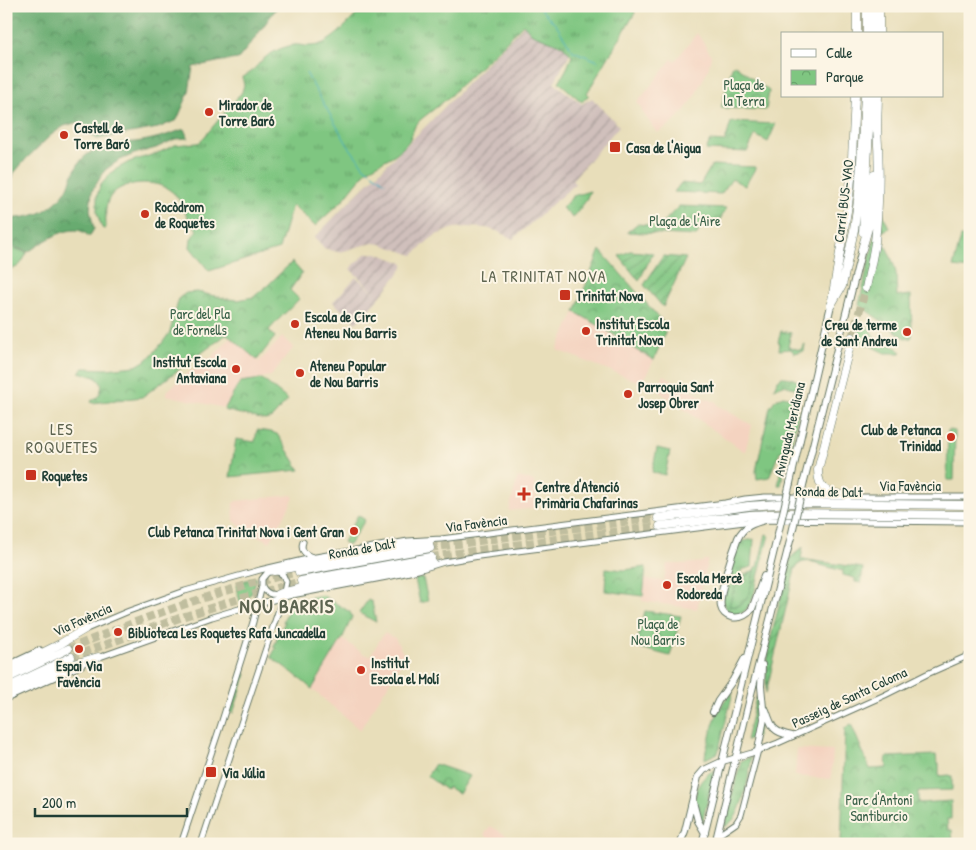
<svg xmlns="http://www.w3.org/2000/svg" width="976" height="850" viewBox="0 0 976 850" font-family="'Patrick Hand',sans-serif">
	<defs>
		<pattern id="industrial-furrows" width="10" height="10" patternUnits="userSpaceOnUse" patternTransform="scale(1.25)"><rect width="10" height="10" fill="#d0c0bc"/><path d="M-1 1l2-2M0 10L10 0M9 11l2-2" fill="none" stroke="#a89d9a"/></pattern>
		<pattern id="grass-tufts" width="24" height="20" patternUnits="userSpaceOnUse" patternTransform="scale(1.25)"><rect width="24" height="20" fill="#7fc681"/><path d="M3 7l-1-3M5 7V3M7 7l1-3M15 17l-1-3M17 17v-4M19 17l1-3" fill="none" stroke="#67a26a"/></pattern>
		<pattern id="forest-crowns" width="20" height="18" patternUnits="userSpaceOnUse" patternTransform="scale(1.25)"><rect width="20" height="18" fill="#67ab6f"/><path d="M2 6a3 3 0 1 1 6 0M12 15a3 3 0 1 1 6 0" fill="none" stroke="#548c5c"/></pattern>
		<pattern id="park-crowns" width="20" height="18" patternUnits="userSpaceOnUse" patternTransform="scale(1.25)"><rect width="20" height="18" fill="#7fc681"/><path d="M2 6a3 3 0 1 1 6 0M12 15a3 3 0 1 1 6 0" fill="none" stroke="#67a26a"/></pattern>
		<pattern id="garden-furrows" width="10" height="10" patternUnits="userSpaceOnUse" patternTransform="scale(1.25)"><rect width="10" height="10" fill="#7fc681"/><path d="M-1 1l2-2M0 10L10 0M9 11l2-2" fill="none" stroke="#67a26a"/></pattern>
	</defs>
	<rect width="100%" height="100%" fill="#fcf5e5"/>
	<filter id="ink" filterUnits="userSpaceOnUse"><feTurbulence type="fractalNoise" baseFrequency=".02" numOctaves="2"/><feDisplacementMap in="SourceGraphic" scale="10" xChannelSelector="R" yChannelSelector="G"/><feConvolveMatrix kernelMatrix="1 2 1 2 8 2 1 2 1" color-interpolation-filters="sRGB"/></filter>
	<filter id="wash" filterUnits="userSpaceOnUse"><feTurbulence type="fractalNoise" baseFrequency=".0096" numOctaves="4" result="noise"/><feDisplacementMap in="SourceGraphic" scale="20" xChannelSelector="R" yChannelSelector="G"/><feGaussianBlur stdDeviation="1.12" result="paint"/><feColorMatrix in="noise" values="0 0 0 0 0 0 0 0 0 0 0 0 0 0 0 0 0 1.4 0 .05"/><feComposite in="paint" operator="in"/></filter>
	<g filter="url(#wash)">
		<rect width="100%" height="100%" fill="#e8deba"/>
		<!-- built -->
		<path fill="#f4d3c0" d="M697,33L710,53L711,57L708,70L692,101L683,112L671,124L657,133L641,110L643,108L637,103L672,59L675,61Z
			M575,312L654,360L642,383L557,350Z
			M231,337L259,362L282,337L294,347L271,376L240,382L224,408L166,395V392L186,374L204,364L202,361L207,357L210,359Z
			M664,375L706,399L707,398L717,403V405L752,425L745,452L661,393L657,386Z
			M518,476V477L534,481L537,508L509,511Z
			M292,495L294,498L270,542L244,529L234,521L233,504L236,501Z
			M703,560H708L697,609L642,601L645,579L664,581L667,564H682L703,562Z
			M384,633L395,638L405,657L360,730L312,689L342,639L364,654L370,656Z
			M797,749L833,751L831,779L795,776Z
			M490,826L496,829L520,844H479L482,840L486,842L489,838L484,835Z"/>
		<!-- industrial -->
		<path fill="url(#industrial-furrows)" d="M524,25L571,51L554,83L582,104L592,98L619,126L572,180L575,184L513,239L497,231L486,228L467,227L454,228L436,235L429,240L413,255L381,244L374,243L360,246L344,251L338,252L330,250L324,248L314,238L355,196L427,125Z
			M377,253L403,263V268L380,297L356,323L333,302L356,277L375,293L350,269L365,254Z"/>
		<!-- grass -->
		<path fill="url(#grass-tufts)" stroke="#4f825a" d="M398,6H633L635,13L587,93L589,95L582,102L559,82L567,68L572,56L563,46L532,34L523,24L498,50L458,87L448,98L420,120L415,126L409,141L402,149L394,155L367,170L343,200L315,226L292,205L279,249L209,271L190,247L191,239L197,230C194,225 188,219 186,214C182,205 179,197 171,191C157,179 121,180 110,197C104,206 106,217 106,228L104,229L102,228L97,213V196L100,186L113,171L129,162L158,153L175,145L197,143L200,142L242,92L244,85L242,77C253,74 261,58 272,53C278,49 287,46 294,45C299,44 305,47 310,46C329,46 344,27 357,14H374Z
			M6,245L27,253C21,264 20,269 6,269Z
			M860,322L870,329L875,339L879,342H888L902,352L901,353H885L860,341L858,337L859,330L857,328L858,324Z
			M781,331L791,333L788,347L801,350L803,345L805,344L804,351L794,353L791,349L779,350L780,343L778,342Z
			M782,377C789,377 798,379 802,386H799L798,389L784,385L774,388L777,381Z
			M783,396C789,397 792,398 795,403L794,408L797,410V419L781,485H778L786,452L780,451L769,477L757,479L756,471L770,407L775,400Z
			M766,534L769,535C765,550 761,566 757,581C755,590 753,600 748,607C742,617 728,617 724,606C722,600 724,592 725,586L727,588L743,575L750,572V574C736,580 733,592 730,606C750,609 751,582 755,567H758Z
			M754,539L752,567L744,569L730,583L727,579L738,542Z
			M255,577C256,589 251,597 240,602L236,585L240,584V582Z
			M733,692L718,753L705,759C705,753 707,746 709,740C714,722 718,704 733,692Z
			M756,697C763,709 760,722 757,736L746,741Z
			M751,757C751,771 743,804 736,816C733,821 729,824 724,827L741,761Z
			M714,770H715L702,823C699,817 696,810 695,803C694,788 702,777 714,770Z"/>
		<!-- forest -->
		<path fill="url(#forest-crowns)" stroke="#437452" d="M6,6H278L252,42L238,59L222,61L193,67L189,92L177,120L158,128L97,139L78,122L64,126L51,135L26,159L14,173L6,191Z
			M184,129L188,138L175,139L156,148L134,154L118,161L105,170L92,191L90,210L94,229L89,237C75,218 42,243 28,252L6,244V219C17,218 30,217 40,213C50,209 64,196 68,187C74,173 77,160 91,152C105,143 120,143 135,142C152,140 168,135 184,129Z"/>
		<!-- park -->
		<path fill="url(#park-crowns)" stroke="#4f825a" d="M735,65L769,91L766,110L721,108L732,67Z
			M731,122L775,124V126L768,142L755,135L747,152L706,150L710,141L725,142Z
			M712,165L756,167L745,186L732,179L721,194L674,192L681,183L700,185Z
			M590,191L585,202L573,218L562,208L573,196Z
			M679,206L727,208L716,226L705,220L696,236L627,232L637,224L660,226Z
			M881,209L889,228L880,233L893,262L896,273L897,296L911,295L912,336L911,338H905L859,305Z
			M961,237L970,238V269L953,267Z
			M600,250L667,327L654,360L636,350L605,329L575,312Z
			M292,262L302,273L290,290L299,299C289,310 278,319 269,330L275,337L257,360L227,334L142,397L92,403L91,401C96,398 100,396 101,390C105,377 87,375 79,372L84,368L106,369L136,366L148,359L163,342L170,332L179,298L186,293L197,292L228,299L238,300L253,297L267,286Z
			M262,379L288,400L272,418L265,420L224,410L240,382Z
			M257,430L271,432L277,434L300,470L230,477L236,439L255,442Z
			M646,567L643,596L605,591L606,568L624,570Z
			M754,570C751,585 750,609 729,606C734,591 734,581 750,574V572Z
			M423,578L428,601L420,603L415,579Z
			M368,600L372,602L376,622L359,613Z
			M645,611L681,616L670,656L636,647Z
			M242,673L246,674L233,713L229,712Z
			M851,724L870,769L887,768L886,757L936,755L937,763H939V776L950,775V777H952V790L918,791V803L951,801V819H947L948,830H952L953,844H841L845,728Z
			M435,764L470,776L459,794L448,787L446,790L427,776Z"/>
		<!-- garden -->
		<path fill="url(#garden-furrows)" stroke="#4f825a" d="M630,251L653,253L639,281L619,256Z
			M663,256L686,258L663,307L644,285Z
			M803,547L801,559L863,568L861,583L855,582V578L843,575V571L820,565V564C810,561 801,559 795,569L766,693V678L769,645L791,557Z"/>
		<!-- pitch -->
		<path fill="#7fc681" stroke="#4f825a" d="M948,430L955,431L954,480H947Z
			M657,448L670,451L665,475L652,472Z
			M358,515L365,520L349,545L343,542Z
			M322,595L350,612L352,617L342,639L312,689L293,673L271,657L276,648L273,647L277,640L276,639L285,622H283C291,598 300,600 322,595Z"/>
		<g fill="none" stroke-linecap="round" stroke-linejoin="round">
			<!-- stream -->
			<path stroke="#44b0c2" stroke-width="1" d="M538,6L556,25L573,51L598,61
				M306,73L347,144L364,167L385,182"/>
		</g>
	</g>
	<g filter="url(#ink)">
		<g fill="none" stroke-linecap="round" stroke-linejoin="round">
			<!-- highway-tunnel -->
			<path stroke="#c0be9f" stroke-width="8" stroke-dasharray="8 4" stroke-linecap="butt" d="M852,337L866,288
				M430,548L543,532L658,518
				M431,557L542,541L660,526
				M68,649C143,618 220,589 299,572
				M71,657L185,616L252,595L301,581"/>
			<defs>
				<path id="minor" d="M303,542C300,550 305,555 313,557
					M262,586C266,594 273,596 280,593
					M84,630L129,611L185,591L260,570L316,557L408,541L441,539L725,503L745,499L765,497H968
					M97,658L212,617L239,609L292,595L392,576L418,570L444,562L479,556L760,520L969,522
					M6,666L40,650
					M6,699L82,665
					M721,762L752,753L778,743L885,695L927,674L970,655
					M717,836L736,823L741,815L758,750
					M181,844L221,724L253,622L262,586V579L267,573L274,571L280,573L283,575L286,582L283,597L237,735L201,844"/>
				<path id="major" d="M804,481L862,249
					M790,483L831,305
					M764,576L752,609C747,615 740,619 731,617C726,616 722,612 721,607C718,595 733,551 738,538C743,527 753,523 765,520
					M766,710C772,728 773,732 792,736
					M713,712L718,701L733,680L745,658
					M758,750L764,719L761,686L762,665
					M693,802L698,821L705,833
					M680,844L685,831L698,777L704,770L721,762
					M702,844L777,538
					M715,844L751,694L791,537"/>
				<path id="highway" d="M879,6V34
					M857,34V6
					M867,34V6
					M873,34L874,6
					M877,131L878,96
					M863,232L871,96
					M862,249L869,225L874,175
					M866,288C869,273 873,257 875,242C879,204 880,166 877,128
					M832,300L848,205L851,179L855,96
					M831,305L842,286L854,230L859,193L865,96
					M848,496C830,493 818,492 818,470L852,337
					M968,497H970
					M658,518L707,512L748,506L790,503L970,505
					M969,522L970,523
					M660,526L750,515L787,513L970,515
					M274,571L407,545L429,544
					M299,572L430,548
					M301,581L431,557
					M278,594C329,580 382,577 432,562
					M6,671L60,644L85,629
					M6,679L68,649
					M6,688L71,657
					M6,695L71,665L98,657"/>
			</defs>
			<!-- minor casing -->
			<use href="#minor" stroke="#657563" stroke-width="7"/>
			<!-- major casing -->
			<use href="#major" stroke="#657563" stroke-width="8"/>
			<!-- highway casing -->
			<use href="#highway" stroke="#657563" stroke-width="9"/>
			<!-- minor -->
			<use href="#minor" stroke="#fff" stroke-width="5"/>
			<!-- major -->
			<use href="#major" stroke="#fff" stroke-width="6"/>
			<!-- highway -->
			<use href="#highway" stroke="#fff" stroke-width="8"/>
			<defs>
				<path id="major-bridge" d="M791,537L804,481
					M777,538L790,483"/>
			</defs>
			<!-- major-bridge casing -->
			<use href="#major-bridge" stroke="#657563" stroke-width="8" stroke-linecap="butt"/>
			<!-- major-bridge -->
			<use href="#major-bridge" stroke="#fff" stroke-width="6"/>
		</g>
	</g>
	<!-- markers -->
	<g fill="#c8321e" stroke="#fcf5e5" stroke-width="2">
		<circle cx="209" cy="112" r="5"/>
		<circle cx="64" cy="135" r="5"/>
		<rect x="609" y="141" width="12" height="12" rx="2.5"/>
		<circle cx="145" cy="214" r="5"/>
		<rect x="559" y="289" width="12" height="12" rx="2.5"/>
		<circle cx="295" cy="324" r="5"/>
		<circle cx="586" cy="331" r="5"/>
		<circle cx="907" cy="332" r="5"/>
		<circle cx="236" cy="369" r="5"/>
		<circle cx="300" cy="373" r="5"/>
		<circle cx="628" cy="394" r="5"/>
		<circle cx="951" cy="437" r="5"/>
		<rect x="25" y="469" width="12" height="12" rx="2.5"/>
		<path d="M521.5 486.5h5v5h5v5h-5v5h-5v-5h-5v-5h5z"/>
		<circle cx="354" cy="531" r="5"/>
		<circle cx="667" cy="585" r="5"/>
		<circle cx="118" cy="632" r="5"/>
		<circle cx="79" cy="649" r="5"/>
		<circle cx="361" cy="670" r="5"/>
		<rect x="205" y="766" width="12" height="12" rx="2.5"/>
	</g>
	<g text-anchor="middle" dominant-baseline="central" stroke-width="4" stroke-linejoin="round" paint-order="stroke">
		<!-- park labels -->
		<g font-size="14" fill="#375f47" stroke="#fcf5e5">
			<text x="744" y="84">Plaça de<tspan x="744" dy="16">la Terra</tspan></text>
			<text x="685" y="220">Plaça de l'Aire</text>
			<text x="200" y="313">Parc del Pla<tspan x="200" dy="16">de Fornells</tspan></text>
			<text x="658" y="623">Plaça de<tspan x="658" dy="16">Nou Barris</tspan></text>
			<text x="879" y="799">Parc d'Antoni<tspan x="879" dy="16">Santiburcio</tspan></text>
		</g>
		<!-- poi labels -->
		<g font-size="14" font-weight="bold" fill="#1f3d34" stroke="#fcf5e5" text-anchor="start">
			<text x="219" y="104">Mirador de<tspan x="219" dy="16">Torre Baró</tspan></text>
			<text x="74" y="127">Castell de<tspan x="74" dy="16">Torre Baró</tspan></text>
			<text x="626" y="147">Casa de l'Aigua</text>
			<text x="155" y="206">Rocòdrom<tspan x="155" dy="16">de Roquetes</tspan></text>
			<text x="576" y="295">Trinitat Nova</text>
			<text x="305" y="316">Escola de Circ<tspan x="305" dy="16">Ateneu Nou Barris</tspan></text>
			<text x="596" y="323">Institut Escola<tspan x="596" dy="16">Trinitat Nova</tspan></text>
			<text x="897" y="324" text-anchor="end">Creu de terme<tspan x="897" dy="16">de Sant Andreu</tspan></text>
			<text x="226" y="361" text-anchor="end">Institut Escola<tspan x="226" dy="16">Antaviana</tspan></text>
			<text x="310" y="365">Ateneu Popular<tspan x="310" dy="16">de Nou Barris</tspan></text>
			<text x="638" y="386">Parroquia Sant<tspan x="638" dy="16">Josep Obrer</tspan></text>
			<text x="941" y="429" text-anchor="end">Club de Petanca<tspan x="941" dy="16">Trinidad</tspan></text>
			<text x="42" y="475">Roquetes</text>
			<text x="535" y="486">Centre d'Atenció<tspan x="535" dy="16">Primària Chafarinas</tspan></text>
			<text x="344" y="531" text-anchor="end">Club Petanca Trinitat Nova i Gent Gran</text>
			<text x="677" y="577">Escola Mercè<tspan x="677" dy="16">Rodoreda</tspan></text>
			<text x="128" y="632">Biblioteca Les Roquetes Rafa Juncadella</text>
			<text x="371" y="662">Institut<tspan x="371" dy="16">Escola el Molí</tspan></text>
			<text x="79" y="665" text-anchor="middle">Espai Via<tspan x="79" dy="16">Favència</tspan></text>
			<text x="222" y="772">Via Júlia</text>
		</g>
		<!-- street labels -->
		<g font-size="14" fill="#1f3d34" stroke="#fcf5e5">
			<text transform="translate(843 201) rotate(-83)">Carril BUS-VAO</text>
			<text transform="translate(789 429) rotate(-77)">Avinguda Meridiana</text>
			<text x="910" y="485">Via Favència</text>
			<text transform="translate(829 491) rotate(1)">Ronda de Dalt</text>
			<text transform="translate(476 523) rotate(-7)">Via Favència</text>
			<text transform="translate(362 548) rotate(-10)">Ronda de Dalt</text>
			<text transform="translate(82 619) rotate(-24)">Via Favència</text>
			<text transform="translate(849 697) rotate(-25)">Passeig de Santa Coloma</text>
		</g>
		<!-- quarter labels -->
		<g font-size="16" letter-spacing="1" fill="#5d6450" stroke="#fcf5e5">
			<text x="544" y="276">LA TRINITAT NOVA</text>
			<text x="62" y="429">LES<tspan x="62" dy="18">ROQUETES</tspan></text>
		</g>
		<!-- district labels -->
		<g font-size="19" font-weight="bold" letter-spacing="1" fill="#5d6450" stroke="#fcf5e5">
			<text x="287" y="606">NOU BARRIS</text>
		</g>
	</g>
	<!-- margin -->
	<rect width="976" height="850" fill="none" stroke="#fcf5e5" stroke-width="25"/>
	<!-- legend -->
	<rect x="781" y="32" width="162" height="65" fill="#fcf5e5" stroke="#a4ab9e"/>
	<rect x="791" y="49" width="25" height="8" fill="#ffffff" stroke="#a4ab9e"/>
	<text x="826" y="58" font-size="15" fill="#1f3d34">Calle</text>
	<rect x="791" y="70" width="25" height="15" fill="url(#park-crowns)" stroke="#a4ab9e"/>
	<text x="826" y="82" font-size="15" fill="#1f3d34">Parque</text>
	<!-- scale -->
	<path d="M35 808v8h152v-8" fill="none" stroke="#1f3d34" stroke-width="2.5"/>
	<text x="42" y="808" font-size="15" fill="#1f3d34" stroke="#fcf5e5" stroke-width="4" paint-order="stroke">200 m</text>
</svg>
